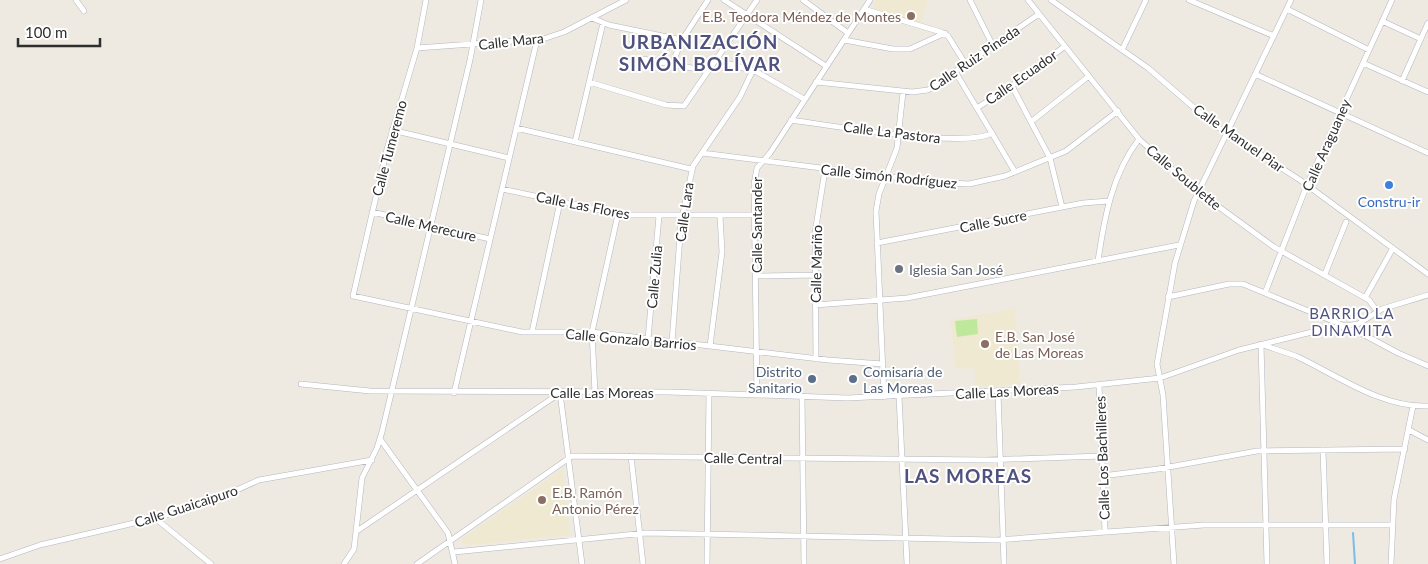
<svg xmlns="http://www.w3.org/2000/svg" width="1428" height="564" viewBox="0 0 1428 564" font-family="Lato,sans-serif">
	<rect width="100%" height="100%" fill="#eeeae1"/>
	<!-- education -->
	<path fill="#efe9d2" d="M875,0H928L921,23L877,10L873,5Z
		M1015,308L1020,384L976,387L974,368L955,369L951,320Z
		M563,469L570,535L469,545L462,543L463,538Z"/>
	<!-- pitch -->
	<path fill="#bee99d" d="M977,319L978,334L957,337L955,321Z"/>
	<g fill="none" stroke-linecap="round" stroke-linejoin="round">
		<!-- stream -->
		<path stroke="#79bdeb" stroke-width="2" d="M1353,533L1355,564"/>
		<defs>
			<path id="street" d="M76,0L84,11
				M426,0L417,48L387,149L353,296L522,332H592L828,360L883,364
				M724,0L826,66
				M803,0L848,33
				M970,0L993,46
				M1028,0L1139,139L1193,188L1274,247L1369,300L1377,311
				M1051,0L1148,68L1213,124L1300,180L1428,274
				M1189,0L1274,36
				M864,9L941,32L948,36L966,65
				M1287,9L1369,50
				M592,18L609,25L682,40
				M1382,21L1421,39
				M844,40L893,49H910L945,33
				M417,48L543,39L564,32L626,0
				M1122,50L1146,0
				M643,59L708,71
				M716,60L757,72L804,99
				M1363,63L1428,92
				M672,64L682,40L708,0
				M956,73L1015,172
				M1255,74L1428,153
				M1402,81L1428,23
				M589,82L666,105L684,106L757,0
				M816,82L912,92L928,90L1039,14
				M1012,86L1050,158L1062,207
				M977,108L1019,81L1065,46
				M791,120C828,125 966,149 992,133
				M1032,121L1089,76
				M516,128L691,169
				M392,130L509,158
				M575,142L603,23
				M702,153L932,182L969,184L1005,176L1066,151L1118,111
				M502,189L624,215H754
				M372,212L490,239
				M877,243L1083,203L1109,201
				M1098,261C1104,219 1112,174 1139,139
				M1325,274L1346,222
				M756,276L815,275
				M1265,293L1307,185L1392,0
				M1168,297L1229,284H1243L1357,331L1398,353L1428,366
				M1365,298L1393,248
				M815,305L907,298L1179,245
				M532,332L560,202
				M648,339L659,216
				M672,342L681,223L693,166L740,97L753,70
				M710,346L722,252L720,216
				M816,359L815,233L825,170
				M301,384L370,391L669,392L848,398L1076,387L1160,378L1239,350L1324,329L1358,324L1382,309L1428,295
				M1099,385L1105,531
				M998,392L1004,564
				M454,393L537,40
				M595,393L592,332L618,214
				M757,394L754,184L757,168L770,153L870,0
				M802,396L804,564
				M899,396L907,564
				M884,397L876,211L879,194L897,148L903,92
				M1409,430L1428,440
				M380,439L448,533L455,564
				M1323,450L1327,564
				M631,456L643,564
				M1102,476L1158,469L1257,451L1405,449
				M155,518L211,564
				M357,531L560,393L582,564
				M454,552L646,533L996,540L1204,525H1393
				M0,559L40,545L160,517L219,498L259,480L372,460
				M344,564L354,549L362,478L377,448L382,432L470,60L481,0
				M417,564L572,456L985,460L1102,456
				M707,564L709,393
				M1174,564L1163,395L1157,364L1175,263L1194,201L1291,0
				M1267,564L1261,344C1273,349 1286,352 1298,357C1338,376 1382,408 1428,406
				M1391,564L1394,499L1413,406"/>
		</defs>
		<!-- street casing -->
		<use href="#street" stroke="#b4b5c0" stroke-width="6"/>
		<!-- street -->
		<use href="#street" stroke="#fff" stroke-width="5"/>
	</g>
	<!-- markers -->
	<g fill="#8d6e63" stroke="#fff" stroke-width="2">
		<circle cx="911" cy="16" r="5"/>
		<circle cx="985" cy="344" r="5"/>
		<circle cx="542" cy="500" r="5"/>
	</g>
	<circle fill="#3f7fe0" stroke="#fff" stroke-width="2" cx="1389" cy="185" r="5"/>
	<circle fill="#6b7280" stroke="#fff" stroke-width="2" cx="899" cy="269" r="5"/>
	<g fill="#5c6f8a" stroke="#fff" stroke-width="2">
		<circle cx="812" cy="379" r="5"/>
		<circle cx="853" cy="379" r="5"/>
	</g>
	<g text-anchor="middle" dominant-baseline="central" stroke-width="4" stroke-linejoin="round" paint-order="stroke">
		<!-- education labels -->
		<g font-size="14" fill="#785e54" stroke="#fff" text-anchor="start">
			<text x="901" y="16" text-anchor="end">E.B. Teodora Méndez de Montes</text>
			<text x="995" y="336">E.B. San José<tspan x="995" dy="16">de Las Moreas</tspan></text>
			<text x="552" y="492">E.B. Ramón<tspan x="552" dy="16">Antonio Pérez</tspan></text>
		</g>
		<!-- street labels -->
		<g font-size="14" fill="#2e2e2e" stroke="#fff">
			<text transform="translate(511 41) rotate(-6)">Calle Mara</text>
			<text transform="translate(974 58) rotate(-34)">Calle Ruiz Pineda</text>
			<text transform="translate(1021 77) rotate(-35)">Calle Ecuador</text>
			<text transform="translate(892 132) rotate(7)">Calle La Pastora</text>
			<text transform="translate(1239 138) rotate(35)">Calle Manuel Piar</text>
			<text transform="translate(1326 145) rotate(-66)">Calle Araguaney</text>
			<text transform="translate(389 148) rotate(-75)">Calle Tumeremo</text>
			<text transform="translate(889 176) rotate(6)">Calle Simón Rodríguez</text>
			<text transform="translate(1184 177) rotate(40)">Calle Soublette</text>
			<text transform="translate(583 205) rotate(11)">Calle Las Flores</text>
			<text transform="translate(684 212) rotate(-82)">Calle Lara</text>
			<text transform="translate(993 221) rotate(-11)">Calle Sucre</text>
			<text transform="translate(756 225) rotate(-90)">Calle Santander</text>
			<text transform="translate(431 226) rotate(13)">Calle Merecure</text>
			<text transform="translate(816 264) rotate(-89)">Calle Mariño</text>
			<text transform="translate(654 277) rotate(-85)">Calle Zulia</text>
			<text transform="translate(631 339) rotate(5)">Calle Gonzalo Barrios</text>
			<text transform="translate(1007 391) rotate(-3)">Calle Las Moreas</text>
			<text x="602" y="392">Calle Las Moreas</text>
			<text transform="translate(743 458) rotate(1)">Calle Central</text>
			<text transform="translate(1102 458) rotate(-92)">Calle Los Bachilleres</text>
			<text transform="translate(186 506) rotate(-18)">Calle Guaicaipuro</text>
		</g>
		<!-- shop labels -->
		<g font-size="14" fill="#366cbe" stroke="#fff">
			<text x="1389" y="201">Constru-ir</text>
		</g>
		<!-- worship labels -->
		<g font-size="14" fill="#5b616d" stroke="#fff" text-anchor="start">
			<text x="909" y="269">Iglesia San José</text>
		</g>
		<!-- service labels -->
		<g font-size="14" fill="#4e5e75" stroke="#fff" text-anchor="end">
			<text x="802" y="371">Distrito<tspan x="802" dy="16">Sanitario</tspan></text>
			<text x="863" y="371" text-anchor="start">Comisaría de<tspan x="863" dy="16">Las Moreas</tspan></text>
		</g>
		<!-- neighbourhood labels -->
		<g font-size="15" letter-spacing="1" fill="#4f517e" stroke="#fff">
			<text x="1352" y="313">BARRIO LA<tspan x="1352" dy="17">DINAMITA</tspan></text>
		</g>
		<!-- district labels -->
		<g font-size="19" font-weight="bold" letter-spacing="1" fill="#4f517e" stroke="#fff">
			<text x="700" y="41">URBANIZACIÓN<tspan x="700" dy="22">SIMÓN BOLÍVAR</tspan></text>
			<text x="968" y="475">LAS MOREAS</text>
		</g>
	</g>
	<!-- scale -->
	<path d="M18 38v8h82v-8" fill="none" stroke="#2e2e2e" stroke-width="2.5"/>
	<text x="25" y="38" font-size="15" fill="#2e2e2e" stroke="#ffffff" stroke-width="4" paint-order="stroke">100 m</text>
</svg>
